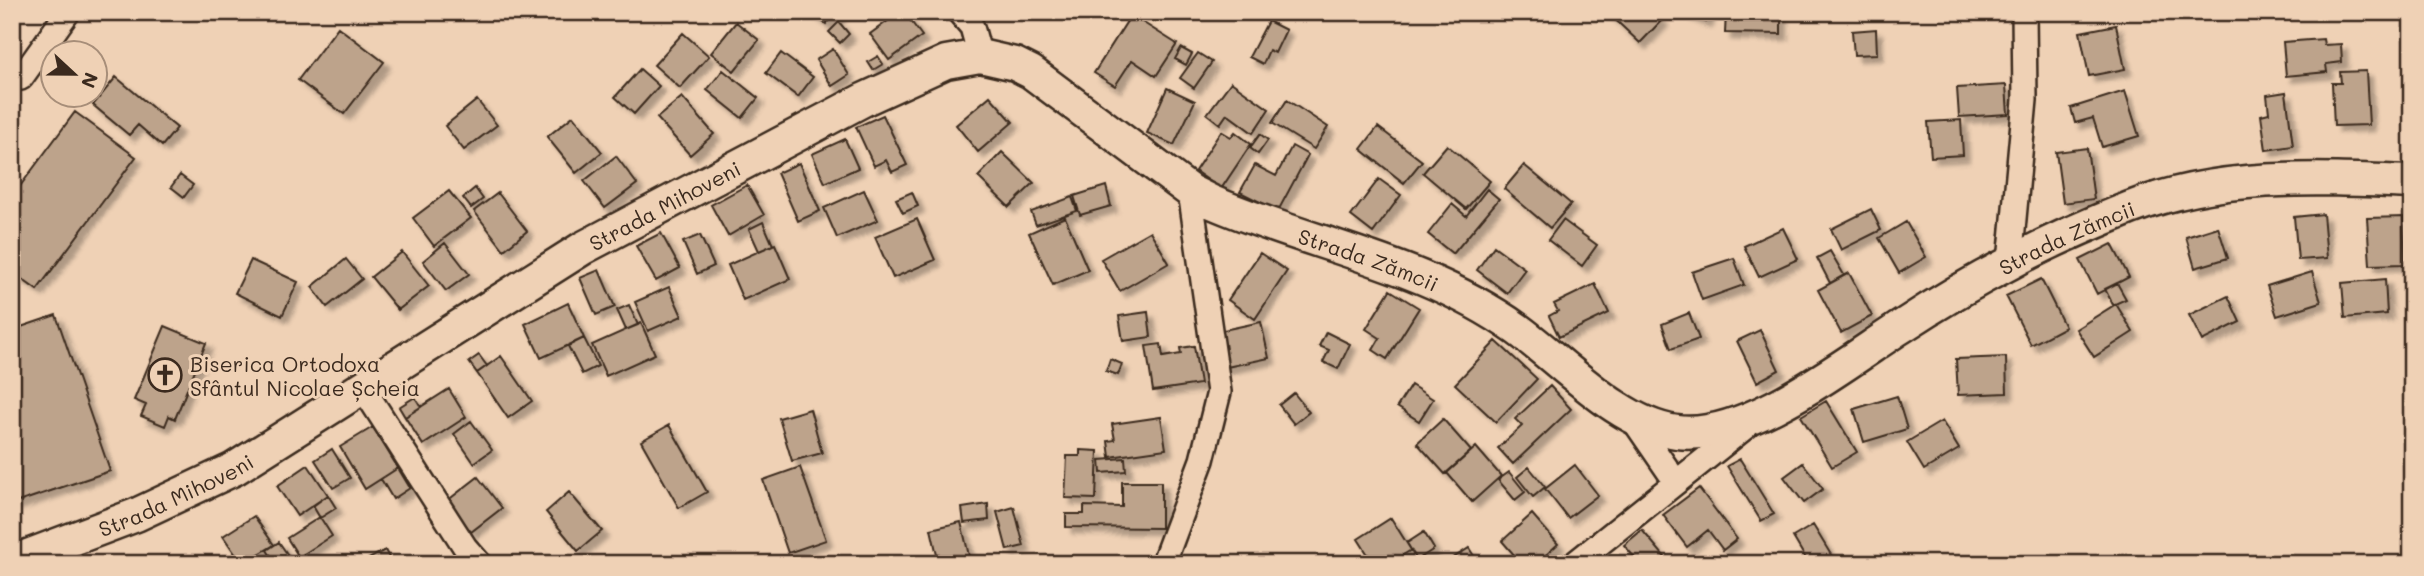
<svg xmlns="http://www.w3.org/2000/svg" width="2424" height="576" viewBox="0 0 2424 576" font-family="Mali,sans-serif">
	<defs>
		<filter id="shadow"><feDropShadow dx="6" dy="6" stdDeviation="2" flood-color="#0004"/></filter>
	</defs>
	<rect width="100%" height="100%" fill="#efd1b5"/>
	<filter id="ink" filterUnits="userSpaceOnUse"><feTurbulence type="fractalNoise" baseFrequency=".0143" numOctaves="2"/><feDisplacementMap in="SourceGraphic" scale="14" xChannelSelector="R" yChannelSelector="G"/><feConvolveMatrix kernelMatrix="1 2 1 2 8 2 1 2 1" color-interpolation-filters="sRGB"/></filter>
	<g filter="url(#ink)">
		<!-- building -->
		<path fill="#bda38b" stroke="#3b2a1e" stroke-width="2" filter="url(#shadow)" d="M810,12H841L835,20L831,17L826,24Z
			M900,12H904L922,36L889,60L870,34Z
			M1607,12H1653L1662,20L1640,43Z
			M1681,12H1709L1706,22Z
			M1726,12H1781V34L1725,33Z
			M1131,15L1177,44L1156,76L1132,60L1115,86L1094,73Z
			M1268,21L1286,30L1275,53L1269,50L1263,64L1249,57Z
			M736,22L759,40L734,71L711,53Z
			M839,22L849,34L840,43L829,32Z
			M2116,25L2125,69L2089,76L2080,32Z
			M338,27L384,62L344,114L298,80Z
			M1876,29L1877,54L1854,55L1852,31Z
			M683,33L709,56L680,88L654,65Z
			M2323,39L2324,45L2341,44L2342,62L2326,64L2327,72L2286,76L2283,42Z
			M1181,48L1192,54L1186,65L1175,59Z
			M833,49L849,75L832,86L816,60Z
			M781,53L813,77L798,97L766,73Z
			M1198,53L1212,62L1194,88L1180,78Z
			M878,56L883,64L873,70L868,62Z
			M640,69L659,86L634,114L615,97Z
			M723,70L758,98L742,118L707,90Z
			M2366,71L2369,125L2334,126L2332,83H2341L2340,72Z
			M116,77L177,128L162,146L138,125L129,135L93,105Z
			M1231,82L1269,109L1253,133L1227,114L1220,124L1207,114Z
			M2006,85L2008,114L1959,117L1957,88Z
			M1167,88L1195,101L1174,145L1147,133Z
			M2125,91L2139,136L2102,147L2093,118L2075,123L2071,108Z
			M2286,92L2293,146L2266,150L2261,115L2269,113L2267,95Z
			M990,96L1013,122L978,152L956,125Z
			M682,97L714,134L690,155L657,118Z
			M477,100L497,125L464,150L445,126Z
			M1287,100L1328,127L1314,149L1272,123Z
			M75,112L136,157L37,290L12,272V197Z
			M883,115L907,165L892,172L886,160L874,166L856,127Z
			M573,116L602,152L576,173L547,137Z
			M1961,120L1963,155L1931,157L1928,122Z
			M1378,127L1422,161L1404,183L1361,149Z
			M1221,131L1231,137L1235,132L1251,144L1221,189L1195,171Z
			M1260,134L1268,140L1258,154L1250,148Z
			M845,139L858,168L825,183L812,154Z
			M1447,145L1490,181L1466,209L1423,173Z
			M1292,146L1308,155L1278,211L1240,192L1255,165L1276,176Z
			M2087,148L2094,199L2063,203L2056,152Z
			M1002,152L1034,183L1009,207L978,177Z
			M616,156L637,184L605,208L584,181Z
			M799,163L820,211L798,221L777,173Z
			M1524,165L1571,204L1550,228L1504,189Z
			M180,175L193,185L184,197L171,187Z
			M1379,179L1401,195L1373,233L1351,216Z
			M747,185L764,215L728,236L711,205Z
			M1106,186L1111,206L1080,215L1074,196Z
			M475,188L483,199L471,208L463,198Z
			M1487,189L1499,199L1453,254L1428,234L1452,204L1466,216Z
			M864,190L878,220L837,238L824,208Z
			M449,191L471,218L434,246L413,218Z
			M912,192L918,206L903,213L896,199Z
			M498,193L527,231L504,250L474,211Z
			M1072,197L1077,211L1036,225L1031,212Z
			M1871,209L1881,230L1841,250L1831,229Z
			M2323,214L2327,258L2298,260L2294,217Z
			M1065,217L1088,270L1053,285L1029,233Z
			M2403,217L2405,264L2370,265L2367,218Z
			M917,219L935,260L893,278L875,237Z
			M1563,220L1597,245L1582,266L1548,240Z
			M763,222L773,245L759,251L749,229Z
			M1906,222L1926,257L1899,273L1879,238Z
			M2218,227L2228,258L2195,268L2186,237Z
			M1783,228L1798,259L1759,277L1744,246Z
			M1150,231L1169,263L1120,291L1101,259Z
			M661,233L680,268L656,281L636,246Z
			M700,235L714,266L697,274L683,242Z
			M445,243L469,274L446,291L423,261Z
			M775,244L790,279L743,300L728,265Z
			M2112,244L2129,277L2097,294L2080,260Z
			M1494,246L1525,269L1507,293L1477,270Z
			M1830,251L1844,275L1830,283L1817,258Z
			M402,252L429,286L398,310L371,277Z
			M1260,253L1287,271L1255,319L1228,300Z
			M1734,258L1744,285L1702,300L1692,272Z
			M346,259L362,279L327,307L312,287Z
			M251,260L298,282L282,316L235,293Z
			M599,270L615,307L596,315L580,278Z
			M2409,271H2412V315H2411Z
			M2312,272L2321,302L2277,316L2267,286Z
			M1849,273L1872,316L1841,333L1818,290Z
			M2041,279L2065,327L2031,345L2006,296Z
			M2385,279L2387,314L2345,318L2342,283Z
			M2117,283L2126,299L2113,305L2105,289Z
			M1595,284L1609,313L1559,337L1549,316L1558,311L1554,304Z
			M669,287L682,316L648,331L635,302Z
			M1390,290L1419,308L1387,359L1373,350L1380,338L1366,329Z
			M2228,296L2240,322L2202,341L2189,315Z
			M568,303L584,338L541,358L525,324Z
			M2116,304L2133,332L2094,357L2076,329Z
			M629,305L638,325L626,330L617,310Z
			M1148,312L1151,337L1123,341L1119,316Z
			M1689,313L1699,339L1671,349L1662,324Z
			M56,315L110,471L12,504V330Z
			M1261,322L1269,358L1222,368L1214,332Z
			M641,323L655,354L606,376L592,345Z
			M165,326L206,343L175,419L169,416L165,426L141,416L146,405L134,400Z
			M1760,330L1779,370L1757,382L1737,341Z
			M1326,332L1350,344L1338,369L1323,362L1329,350L1319,346Z
			M584,338L598,366L582,374L568,346Z
			M1496,341L1537,379L1496,422L1455,384Z
			M1161,344L1163,357L1181,354L1180,348L1194,346L1200,384L1153,391L1146,346Z
			M479,355L487,366L477,373L469,362Z
			M501,356L532,401L508,418L477,373Z
			M2006,357L2007,393L1958,395L1956,359Z
			M1110,359L1122,364L1118,375L1106,371Z
			M1411,385L1433,399L1419,421L1397,407Z
			M1550,386L1571,409L1513,464L1498,448L1522,426L1515,419Z
			M449,389L466,417L423,445L405,417Z
			M1294,393L1309,412L1294,424L1279,405Z
			M1897,396L1907,429L1864,442L1854,409Z
			M415,397L421,407L405,417L399,407Z
			M1826,401L1857,452L1832,467L1801,416Z
			M810,409L822,453L792,461L779,418Z
			M1161,417L1166,449L1110,457L1108,441L1115,440L1112,424Z
			M1443,419L1471,451L1445,474L1417,443Z
			M471,421L492,450L474,463L454,434Z
			M1942,421L1959,449L1924,470L1907,442Z
			M669,425L707,492L679,508L641,441Z
			M373,427L398,468L365,489L340,447Z
			M1476,447L1501,476L1472,502L1447,473Z
			M332,449L350,478L333,488L315,460Z
			M1080,450L1098,451L1096,499L1065,498L1067,456H1080Z
			M1125,458L1126,471L1101,473L1100,460Z
			M1740,459L1774,514L1761,521L1727,466Z
			M1803,463L1823,489L1804,503L1784,477Z
			M308,465L328,495L297,516L277,486Z
			M1575,465L1598,495L1568,518L1545,489Z
			M800,467L826,540L788,553L763,480Z
			M1529,467L1545,487L1533,497L1517,477Z
			M398,468L410,488L393,499L381,479Z
			M1509,472L1525,492L1515,500L1498,480Z
			M478,477L502,508L471,532L447,501Z
			M1122,482H1161V528L1066,527V514H1084V506L1122,507Z
			M1699,488L1737,539L1723,550L1708,530L1687,547L1663,515Z
			M569,492L602,531L578,551L546,512Z
			M328,495L336,508L320,518L313,506Z
			M988,504L989,520L964,523L962,508Z
			M1014,507L1024,546L1007,550L997,512Z
			M1532,514L1558,544L1536,564H1522L1502,541Z
			M254,516L274,545L242,564L223,536Z
			M320,517L332,536L299,557L287,538Z
			M1391,518L1411,550L1389,564H1374L1358,539Z
			M961,522L971,564H939L931,529Z
			M1813,525L1836,563L1835,564H1809L1793,537Z
			M1642,530L1669,562L1666,564H1640L1624,545Z
			M1424,532L1434,549L1417,560L1407,543Z
			M279,542L294,564H276L267,550Z
			M1469,548L1479,564H1448L1447,562Z
			M385,550L392,563L361,564V563Z
			M617,557L623,564H609Z"/>
		<g fill="none" stroke-linecap="round" stroke-linejoin="round">
			<defs>
				<path id="minor" d="M959,12L972,27L980,56
					M12,75L21,78L68,12
					M2010,262L2025,100L2024,12
					M363,388L465,547L480,564
					M1630,415L1676,482
					M1163,564L1202,460L1219,392L1190,191
					M1574,564L1748,425"/>
				<g id="secondary">
					<path id="s1" d="M12,562L136,515L234,469L583,248L865,99L946,62L980,56L1015,64L1031,72L1190,191L1212,202C1314,246 1425,263 1517,329C1563,362 1619,425 1677,432C1746,441 1845,363 1901,327C1936,304 1973,282 2010,263C2048,242 2090,224 2130,208C2219,173 2318,178 2412,182"/>
				</g>
			</defs>
			<!-- minor casing -->
			<use href="#minor" stroke="#3b2a1e" stroke-width="28"/>
			<!-- secondary casing -->
			<use href="#secondary" stroke="#3b2a1e" stroke-width="37"/>
			<!-- minor -->
			<use href="#minor" stroke="#efd1b5" stroke-width="23"/>
			<!-- secondary -->
			<use href="#secondary" stroke="#efd1b5" stroke-width="32"/>
		</g>
	</g>
	<!-- icons -->
	<defs>
		<symbol id="church-ring" viewBox="-11 -11 22 22"><circle r="9.5" fill="#efd1b5" stroke="#3b2a1e" stroke-width="1.5"/><path d="M-1.2-6h2.4v3.5h3.3v2.4h-3.3V6h-2.4V-.1h-3.3v-2.4h3.3Z" fill="#3b2a1e"/></symbol>
	</defs>
	<g fill-rule="evenodd">
		<use href="#church-ring" x="146" y="356" width="38" height="38"/>
	</g>
	<g text-anchor="middle" dominant-baseline="central" stroke-width="6" stroke-linejoin="round" paint-order="stroke">
		<!-- street labels -->
		<g font-size="21" fill="#3b2a1e" stroke="#efd1b5">
			<text stroke="none"><textPath href="#s1" startOffset="746">Strada Mihoveni</textPath></text>
			<text stroke="none"><textPath href="#s1" startOffset="2338">Strada Zămcii</textPath></text>
			<text stroke="none"><textPath href="#s1" startOffset="1540">Strada Zămcii</textPath></text>
			<text stroke="none"><textPath href="#s1" startOffset="177">Strada Mihoveni</textPath></text>
		</g>
		<!-- poi labels -->
		<g font-size="21" fill="#3b2a1e" stroke="#efd1b5" text-anchor="start">
			<text x="190" y="363">Biserica Ortodoxa<tspan x="190" dy="24">Sfântul Nicolae Șcheia</tspan></text>
		</g>
	</g>
	<!-- margin -->
	<rect width="2424" height="576" fill="none" stroke="#efd1b5" stroke-width="42"/>
	<rect x="21" y="21" width="2382" height="534" fill="none" stroke="#3b2a1e" stroke-width="2.5" filter="url(#ink)"/>
	<!-- north arrow -->
	<g transform="translate(74 74) rotate(112)"><circle r="33" fill="#efd1b5" stroke="#a78e79" stroke-width="2"/>
	<path d="M0-5L12 26L0 18L-12 26Z" fill="#3b2a1e"/>
	<text y="-10" font-size="19" font-weight="bold" text-anchor="middle" fill="#3b2a1e">N</text>
	</g>
</svg>
